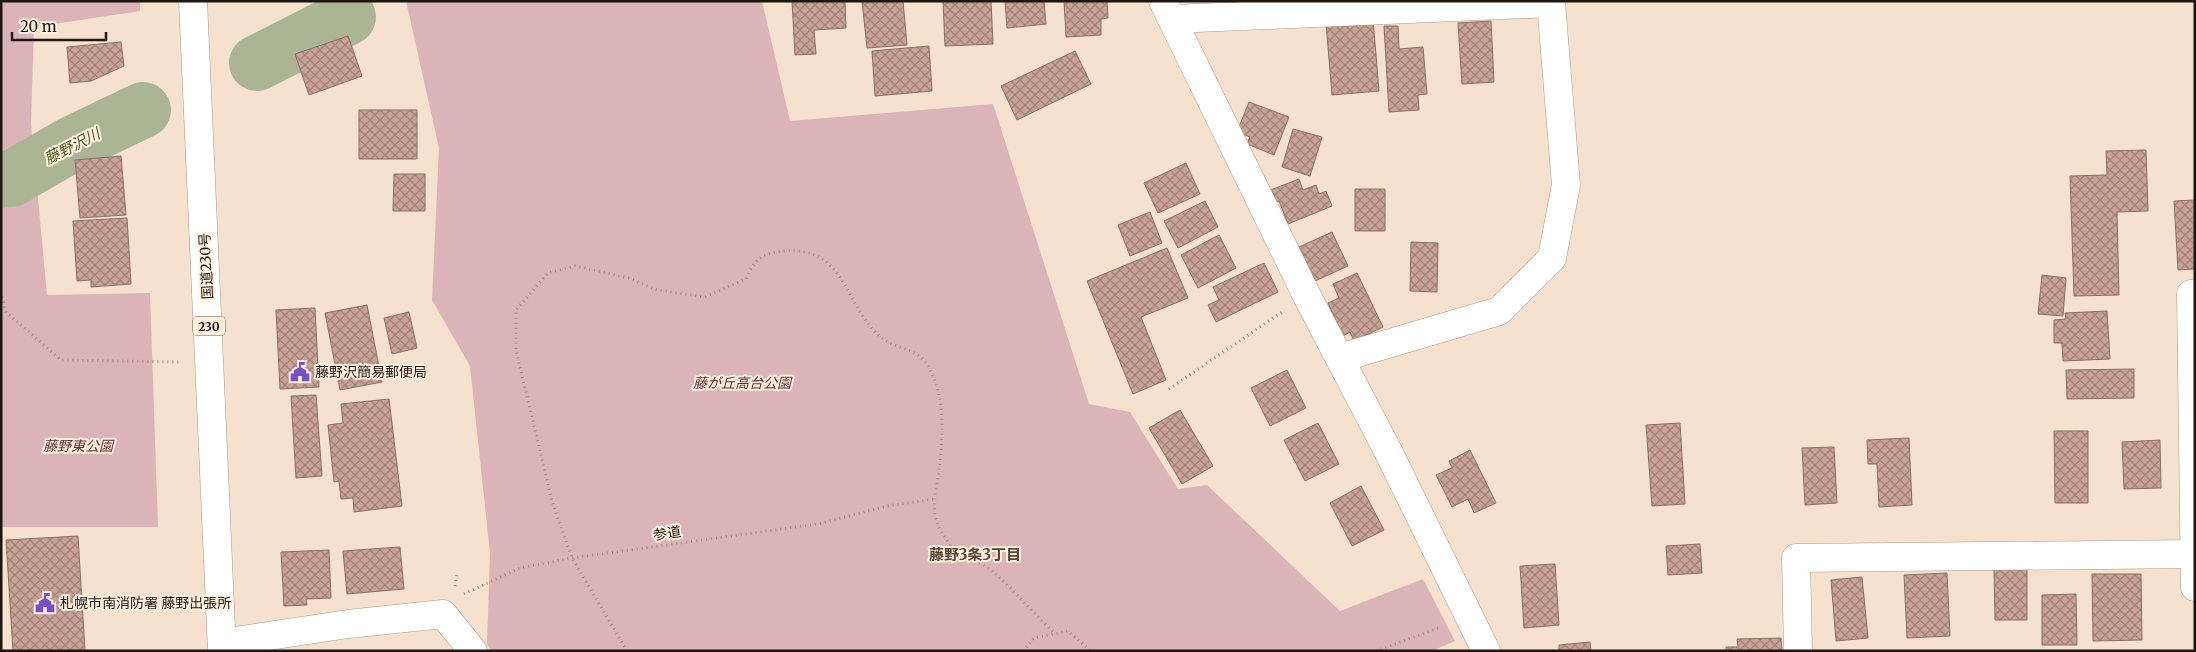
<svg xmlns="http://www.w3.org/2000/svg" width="2196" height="652" viewBox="0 0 2196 652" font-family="Merriweather,'Noto Sans JP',serif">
	<defs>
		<pattern id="building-cross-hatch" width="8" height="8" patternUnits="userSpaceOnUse" patternTransform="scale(1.25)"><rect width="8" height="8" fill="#c8a295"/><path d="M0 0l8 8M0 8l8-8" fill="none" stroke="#a28378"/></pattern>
	</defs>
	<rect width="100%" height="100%" fill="#f5e1cd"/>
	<!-- green -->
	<path fill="#dbb4b7" d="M1,1H140V11L34,27L31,123L47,295L150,293L158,527H1Z
		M406,1H762L790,121L993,104L1089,404L1130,412L1178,489L1207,485L1340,611L1423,579L1455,641L1432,651H491L487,644L490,553L470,366L432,300L439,148Z"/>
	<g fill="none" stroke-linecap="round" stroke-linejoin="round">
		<!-- river -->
		<path stroke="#acb593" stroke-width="56" d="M257,63L348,17
			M1,180L11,179L72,144L143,110"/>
	</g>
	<!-- building -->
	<path fill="url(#building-cross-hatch)" stroke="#887067" d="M792,1H845L846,28L814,30L816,54L795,55Z
		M862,1H903L907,45L867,48Z
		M943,1H991L993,44L945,46Z
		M1005,1H1044L1046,24L1007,28Z
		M1064,1H1107L1108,18L1101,19V35L1066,37Z
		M1373,19L1379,91L1332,95L1326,23Z
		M1491,21L1494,82L1462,84L1458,23Z
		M1384,26H1398L1399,49L1423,47L1427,94L1418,95L1419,110L1389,112Z
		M348,36L362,76L309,95L295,54Z
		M121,42L124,66L91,81L70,83L67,47Z
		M929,46L932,91L875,96L872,51Z
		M1075,51L1091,84L1017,120L1001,86Z
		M1249,102L1289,117L1274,155L1247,144L1250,137L1237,132Z
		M359,110H417V159H359Z
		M1293,129L1322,137L1310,176L1282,167Z
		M2146,150L2148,211L2117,212L2119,295L2074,296L2070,176L2107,175L2106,151Z
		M121,156L126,215L80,218L75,160Z
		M1186,163L1200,194L1158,213L1144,183Z
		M394,174H425V211H393Z
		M1299,179L1303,190L1316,185L1319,194L1326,191L1332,206L1288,224L1279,201L1273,204L1268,191Z
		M1355,189H1385V231H1355Z
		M2195,200V269L2178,270L2174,201Z
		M1205,201L1218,227L1178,248L1164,221Z
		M1150,212L1162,243L1130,256L1118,225Z
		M127,218L131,284L91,287V280L77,281L73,221Z
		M1332,232L1348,266L1315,281L1299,247Z
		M1219,235L1236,268L1198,288L1181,255Z
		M1411,242L1438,243L1437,292L1410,291Z
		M1167,248L1188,298L1141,317L1166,380L1133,394L1087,281Z
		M1264,263L1278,292L1216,322L1208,305L1219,300L1213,287Z
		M1357,273L1383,327L1354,341L1350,332L1343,336L1328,303L1339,298L1333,284Z
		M2042,275L2066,278L2063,316L2038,314Z
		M367,305L382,382L340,390L325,313Z
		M315,308L319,387L280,389L276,310Z
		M2107,311L2110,359L2063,361L2062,343H2054V320L2066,319L2065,313Z
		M409,312L417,348L392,354L384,318Z
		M2134,369V398L2067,399L2066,370Z
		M1287,370L1306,408L1270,426L1251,388Z
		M316,395L322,476L296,478L291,396Z
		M389,399L402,506L354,512L353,498L341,499L339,481L334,482L328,425L343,423L341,404Z
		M1180,410L1213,466L1182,484L1149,428Z
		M1318,423L1339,464L1305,481L1284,440Z
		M1680,423L1685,504L1652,506L1646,425Z
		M2054,431H2088V503H2055Z
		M1909,438L1912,505L1879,507L1877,464H1868L1867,440Z
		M2160,440L2161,488L2124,489L2122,442Z
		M1834,447L1837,503L1805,505L1802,448Z
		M1470,450L1496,503L1474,513L1468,499L1452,507L1436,475L1452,468L1449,461Z
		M1361,486L1384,530L1352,546L1330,503Z
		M78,536L85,651H13L6,540Z
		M1700,544L1702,573L1668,575L1666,546Z
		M400,547L404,589L347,594L343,551Z
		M329,550L331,598L306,599L307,605L284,606L281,552Z
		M1555,564L1559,625L1524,628L1520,566Z
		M1994,569H2027V620H1995Z
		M1947,573L1950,636L1907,638L1904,575Z
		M2092,574H2141L2142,640L2093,641Z
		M1862,577L1868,638L1836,641L1831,580Z
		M2076,594L2077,645H2042V595Z
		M1781,638L1782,651H1726V647H1738L1737,639Z
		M1590,642L1591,651H1559V645Z"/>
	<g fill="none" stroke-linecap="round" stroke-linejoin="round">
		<defs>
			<path id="minor" d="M1163,1L1307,296L1389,453L1486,651
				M1172,19L1551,3L1566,185L1552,258L1499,311L1340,358
				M2195,294H2191L2195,587
				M222,643L348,624L443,614L473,651
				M1798,651L1796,558L2194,554"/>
			<path id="trunk" d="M193,1L222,651"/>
		</defs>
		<!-- minor casing -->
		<use href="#minor" stroke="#ab9987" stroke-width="29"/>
		<!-- trunk casing -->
		<use href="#trunk" stroke="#ab9987" stroke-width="29"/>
		<!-- path -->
		<path stroke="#9d8e80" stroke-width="3" stroke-dasharray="1 4" stroke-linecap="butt" d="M1,292L6,312L61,360L180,362
			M1169,389L1282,312
			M455,586L457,574
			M464,594L520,568L572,558L818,524L887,506L935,499
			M627,651L572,558L552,501L516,350V310L548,273L575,266L629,278L657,290L705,297L746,279C755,258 762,253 785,251C843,247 843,297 874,331C898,357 922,339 936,384C945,411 942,443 939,470C937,487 931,507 937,523C942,535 954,552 965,557C975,562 987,566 995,573C1015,592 1034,613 1054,633
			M1023,651L1034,638L1068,631L1091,651
			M1376,651L1441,627"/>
		<!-- minor -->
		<use href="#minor" stroke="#fff" stroke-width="28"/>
		<!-- trunk -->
		<use href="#trunk" stroke="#fff" stroke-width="28"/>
	</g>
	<!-- icons -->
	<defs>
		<symbol id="civic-bare" viewBox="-9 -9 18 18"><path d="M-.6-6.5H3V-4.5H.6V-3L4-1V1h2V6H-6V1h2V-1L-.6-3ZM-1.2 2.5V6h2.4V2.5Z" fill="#744fc8" stroke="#ffefdf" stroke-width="2.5" paint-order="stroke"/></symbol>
	</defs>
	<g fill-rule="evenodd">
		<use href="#civic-bare" x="286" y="358" width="28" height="28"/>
		<use href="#civic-bare" x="31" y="589" width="28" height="28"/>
	</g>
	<g text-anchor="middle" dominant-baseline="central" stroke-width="4" stroke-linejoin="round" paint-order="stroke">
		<!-- shield labels -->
		<rect fill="#ffefdf" stroke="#62584f" stroke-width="1" x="193" y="316.5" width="32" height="19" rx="4"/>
		<g font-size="12" font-weight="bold" fill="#1e1711">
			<text x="209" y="326">230</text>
		</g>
		<!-- street labels -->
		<g font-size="14" fill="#1e1711" stroke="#ffefdf">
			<text transform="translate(206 266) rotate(-93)">国道230号</text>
			<text transform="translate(667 533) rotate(-8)">参道</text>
		</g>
		<!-- poi labels -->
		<g font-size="14" fill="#1e1711" stroke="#ffefdf" text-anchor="start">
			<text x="315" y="372">藤野沢簡易郵便局</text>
			<text x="60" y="603">札幌市南消防署 藤野出張所</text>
		</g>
		<!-- park labels -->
		<g font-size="14" font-style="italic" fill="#612c33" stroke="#ffefdf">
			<text x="742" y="383">藤が丘高台公園</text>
			<text x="78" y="446">藤野東公園</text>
		</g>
		<!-- water labels -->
		<g font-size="15" font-style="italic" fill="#4d5822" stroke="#ffefdf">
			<text transform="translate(72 146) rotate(-27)">藤野沢川</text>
		</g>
		<!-- neighbourhood labels -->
		<g font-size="15" font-weight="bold" fill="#564636" stroke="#ffefdf">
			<text x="975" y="554">藤野3条3丁目</text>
		</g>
	</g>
	<!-- border -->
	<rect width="2196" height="652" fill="none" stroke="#1e1711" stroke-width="5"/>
	<!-- scale -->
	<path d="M12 32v8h94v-8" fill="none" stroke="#1e1711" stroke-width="2.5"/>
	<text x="20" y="32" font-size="15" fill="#1e1711" stroke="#ffefdf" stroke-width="4" paint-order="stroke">20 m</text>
</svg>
